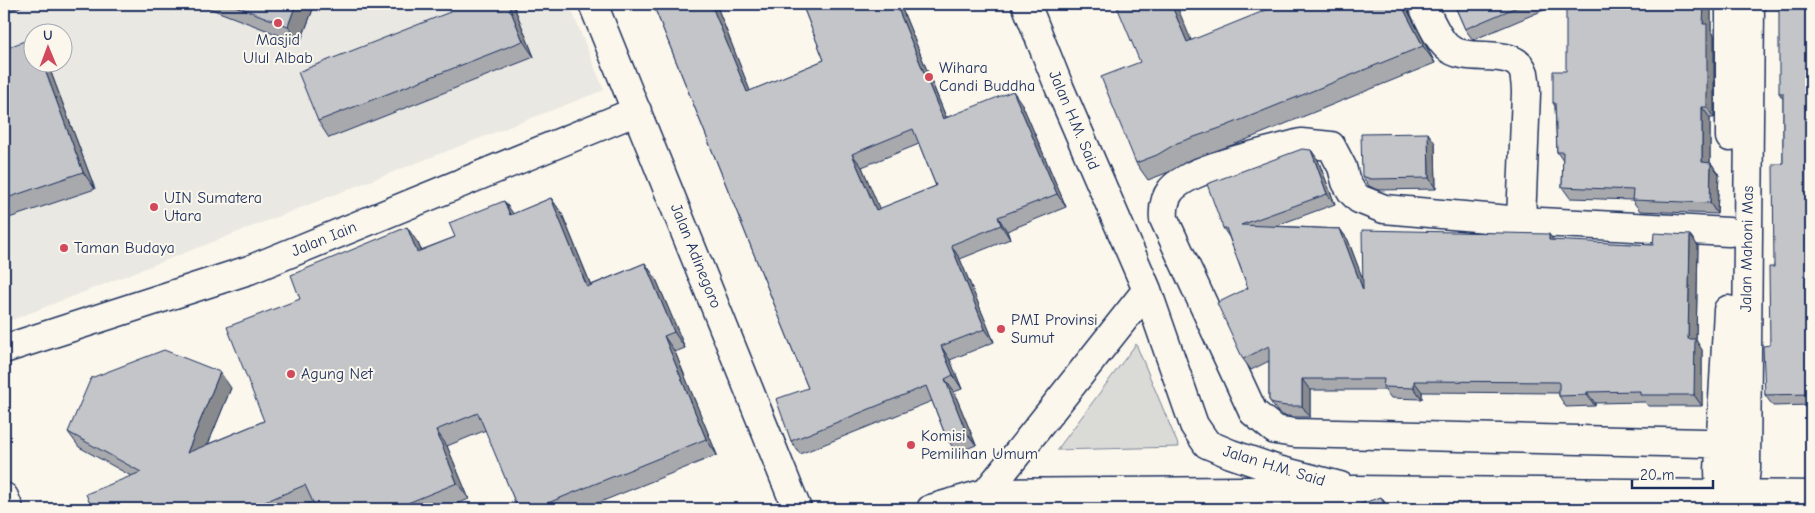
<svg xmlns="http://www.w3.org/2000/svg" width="1815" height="513" viewBox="0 0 1815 513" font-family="'Comic Neue',sans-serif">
	<rect width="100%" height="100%" fill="#fbf7ec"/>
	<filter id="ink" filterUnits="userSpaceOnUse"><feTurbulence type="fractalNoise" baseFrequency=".02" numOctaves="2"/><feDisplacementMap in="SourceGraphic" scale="10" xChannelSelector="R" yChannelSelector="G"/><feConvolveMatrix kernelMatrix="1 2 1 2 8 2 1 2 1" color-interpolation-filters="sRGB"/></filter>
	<g filter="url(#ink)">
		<!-- built -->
		<path fill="#eae8e2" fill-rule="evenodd" d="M4,4H569L604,90L4,323ZM32,32H62V62H32Z"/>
		<!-- green -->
		<path fill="#dadad7" stroke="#7a849a" d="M1136,344L1179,447L1057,450Z"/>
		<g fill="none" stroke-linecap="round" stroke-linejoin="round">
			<defs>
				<path id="minor" d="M593,4L797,509
					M1026,4L1060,89L1147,290L1194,425L1207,444L1231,454L1278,470L1340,486
					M1422,4C1428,16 1437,38 1447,47C1467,65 1515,45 1524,73C1525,79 1526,86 1526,93L1521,221
					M1730,137V4
					M1729,232L1521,221L1384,209L1359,199L1352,192L1346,182L1342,167L1331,146L1301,143C1270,152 1190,167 1171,190C1164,199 1163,208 1164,219L1253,412L1275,430L1295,433L1745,444
					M4,349L249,270L637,111
					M1247,492L1254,509
					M986,493L1147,290
					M1720,494L1719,470L1728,310
					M1743,494L1746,468L1750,4"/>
				<path id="major" d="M4,497L9,509
					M931,509L986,493L1356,490L1811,495"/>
			</defs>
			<!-- minor casing -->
			<use href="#minor" stroke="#1b2f5e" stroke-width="31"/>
			<!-- major casing -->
			<use href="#major" stroke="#1b2f5e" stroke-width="31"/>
			<!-- minor -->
			<use href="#minor" stroke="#fbf7ec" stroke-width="28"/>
			<!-- major -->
			<use href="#major" stroke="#fbf7ec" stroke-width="28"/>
		</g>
		<!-- wall -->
		<path fill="#a8a9ad" stroke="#1b2f5e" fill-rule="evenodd" d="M4,4H27L4,13Z
			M198,4H315L300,43Z
			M513,4L534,57L329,138L318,121L450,12Z
			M653,4H716L750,91L824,60L802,4H900L946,117L1022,104L1066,207L1007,231L1010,239L960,259L994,342L950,360L962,389L954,392L976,445L957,453L947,439L932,401L800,454L791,441L808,388ZM919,144L936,186L879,209L862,167Z
			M1454,4H1558L1473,40L1465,29Z
			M1711,4V30L1714,35V118H1710V163H1711L1719,174L1717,214L1640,211L1632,200L1570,198L1562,187L1563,161L1557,152L1555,106L1553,103L1566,71Z
			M1811,4V405L1773,406L1765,395L1770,345L1774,267L1783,164V99L1779,93Z
			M1408,11L1435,63L1238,143L1189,160L1169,172L1148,180L1136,163L1140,62L1192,40Z
			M4,49L32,62H47L95,189L6,219L4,215Z
			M1435,143L1436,189L1378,190L1369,186L1362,176Z
			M1311,150L1318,160L1335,204L1275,226L1340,229L1348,240L1363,280L1553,241L1653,245L1690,235L1698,246L1696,340L1702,350V406H1648L1645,402L1595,403V406L1566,407L1559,396V393L1422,392V399L1391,398L1385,390H1310V417H1294L1282,415L1277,411L1269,400V361L1251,370L1243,359L1248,288L1229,237L1223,228Z
			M551,198L562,214L591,285L645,263L656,279L685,348L675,352L717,455L583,509H518L486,430L447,446L469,499L444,509H316L313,502L295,509H92L131,476L79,447L68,432L231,388L208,444L264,421L418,243L421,250L455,237L504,201L513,214Z"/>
		<!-- shaded-wall -->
		<path fill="#888a8d" stroke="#1b2f5e" d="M296,4H315L300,43L288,26Z
			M508,4H513L534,57L523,41Z
			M711,4H716L756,106L747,92Z
			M896,4H900L952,132L943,119Z
			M1171,4H1176L1199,59L1187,42Z
			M1401,4H1407L1408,11L1435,63L1423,46Z
			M1704,4H1711V30L1714,35V118L1707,107L1703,24Z
			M42,62H47L95,189L83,172Z
			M1013,91L1022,104L1066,207L1057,194Z
			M1702,107L1710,118V173L1702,162Z
			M1428,133L1435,143L1436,189L1429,178Z
			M1311,150L1318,160L1335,204L1327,194Z
			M852,154L862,167L886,224L876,210Z
			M1711,163L1719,174L1717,214L1710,203Z
			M551,198L562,214L598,303L587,287Z
			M504,201L515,216L510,215Z
			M998,217L1007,231L1010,239L1001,225Z
			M407,227L418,243L428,268L417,252Z
			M1340,229L1348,240L1371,301L1363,290Z
			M1549,234L1557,245L1549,240Z
			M1690,235L1698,246L1696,340L1702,350V406L1694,395L1688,339Z
			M951,245L960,259L994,342L985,329Z
			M645,263L656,279L685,348L674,332Z
			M664,336L675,352L717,455L706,439Z
			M941,346L950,360L962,389L953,375Z
			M220,372L231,388L198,469L187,453Z
			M945,379L954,392L976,445L966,432Z
			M1302,379L1310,390V417L1302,406Z
			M1414,381L1422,392V399L1414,388Z
			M1587,392L1595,403V406L1587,395Z
			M436,430L447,446L469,499L457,483Z
			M1381,497L1390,509H1386Z"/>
		<!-- building -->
		<path fill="#c3c5c9" stroke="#1b2f5e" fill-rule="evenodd" d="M230,4H296L288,26Z
			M446,4H508L523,41L318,121L298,72L450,12Z
			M653,4H711L747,92L824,60L802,4H896L943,119L1013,91L1057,194L998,217L1001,225L951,245L985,329L941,346L953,375L945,379L966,432L947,439L926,386L791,441L776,399L808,388ZM913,129L936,186L876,210L852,154Z
			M1116,4H1171L1187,42L1281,4H1401L1423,46L1226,126L1177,143L1157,155L1136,163L1101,77L1140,62Z
			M1454,4H1524L1465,29Z
			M1566,4H1704L1703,24H1707V107H1702V162L1711,163L1710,203L1632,200L1633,190L1562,187L1563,152H1557L1555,103H1553V71H1566Z
			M1779,4H1811V394L1765,395L1763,346L1770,345L1769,267H1774L1773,164H1783V93H1779Z
			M32,38V62H42L83,172L4,199V49Z
			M1428,133L1429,178L1371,179L1362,176L1361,134Z
			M1302,149L1311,150L1327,194L1241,225L1340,229L1363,290L1362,230L1549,234V240L1653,245L1654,233L1690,235L1688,339H1695L1694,395H1640V391L1587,392V395L1559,396V382L1414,381V388L1383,387L1384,379H1302V406H1286L1274,404L1269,400V346L1243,359L1217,303L1248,288L1226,228H1223L1207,184Z
			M551,198L587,287L645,263L674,332L664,336L706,439L533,509H518L478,413L436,430L457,483L393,509H316L305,485L255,506L257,509H92L86,494L141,472L68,432L91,378L164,350L220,372L187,453L264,421L227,327L300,299L291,275L407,227L417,252L455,237L449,223L504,201L510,215Z
			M1381,497L1386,509H1346Z"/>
	</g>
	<!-- markers -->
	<g fill="#d1495b" stroke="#fbf7ec" stroke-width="2">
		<circle cx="278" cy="23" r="5"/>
		<circle cx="929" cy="77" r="5"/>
		<circle cx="154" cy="207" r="5"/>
		<circle cx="64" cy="248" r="5"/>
		<circle cx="1001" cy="329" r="5"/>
		<circle cx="291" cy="374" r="5"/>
		<circle cx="911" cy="445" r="5"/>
	</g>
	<g text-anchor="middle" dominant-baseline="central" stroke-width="4" stroke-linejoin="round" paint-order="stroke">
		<!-- poi labels -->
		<g font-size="16" fill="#1b2f5e" stroke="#fbf7ec" text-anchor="start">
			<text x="278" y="40" text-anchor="middle">Masjid<tspan x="278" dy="18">Ulul Albab</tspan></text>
			<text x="939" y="68">Wihara<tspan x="939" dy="18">Candi Buddha</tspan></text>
			<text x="164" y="198">UIN Sumatera<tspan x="164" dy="18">Utara</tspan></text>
			<text x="74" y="248">Taman Budaya</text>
			<text x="1011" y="320">PMI Provinsi<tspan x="1011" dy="18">Sumut</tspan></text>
			<text x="301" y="374">Agung Net</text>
			<text x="921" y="436">Komisi<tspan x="921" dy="18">Pemilihan Umum</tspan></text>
		</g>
		<!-- street labels -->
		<g font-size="16" fill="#1b2f5e" stroke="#fbf7ec">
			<text transform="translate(1074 120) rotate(67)">Jalan H.M. Said</text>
			<text transform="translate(324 239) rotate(-22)">Jalan Iain</text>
			<text transform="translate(1747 249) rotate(-89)">Jalan Mahoni Mas</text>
			<text transform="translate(696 256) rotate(68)">Jalan Adinegoro</text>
			<text transform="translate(1274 466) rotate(17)">Jalan H.M. Said</text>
		</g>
	</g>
	<!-- margin -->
	<rect width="1815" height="513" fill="none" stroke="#fbf7ec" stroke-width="20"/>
	<rect x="10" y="10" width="1795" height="493" fill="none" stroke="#1b2f5e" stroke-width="2" filter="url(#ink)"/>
	<!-- north arrow -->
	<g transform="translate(48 48) rotate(359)"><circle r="24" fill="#fbf7ec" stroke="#a1a7b3"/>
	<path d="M0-4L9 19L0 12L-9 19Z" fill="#d1495b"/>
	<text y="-8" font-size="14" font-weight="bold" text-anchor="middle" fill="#1b2f5e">U</text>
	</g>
	<!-- scale -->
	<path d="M1632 480v8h81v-8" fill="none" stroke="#1b2f5e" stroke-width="2.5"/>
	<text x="1640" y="480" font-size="15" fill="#1b2f5e" stroke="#fbf7ec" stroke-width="4" paint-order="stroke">20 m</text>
</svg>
